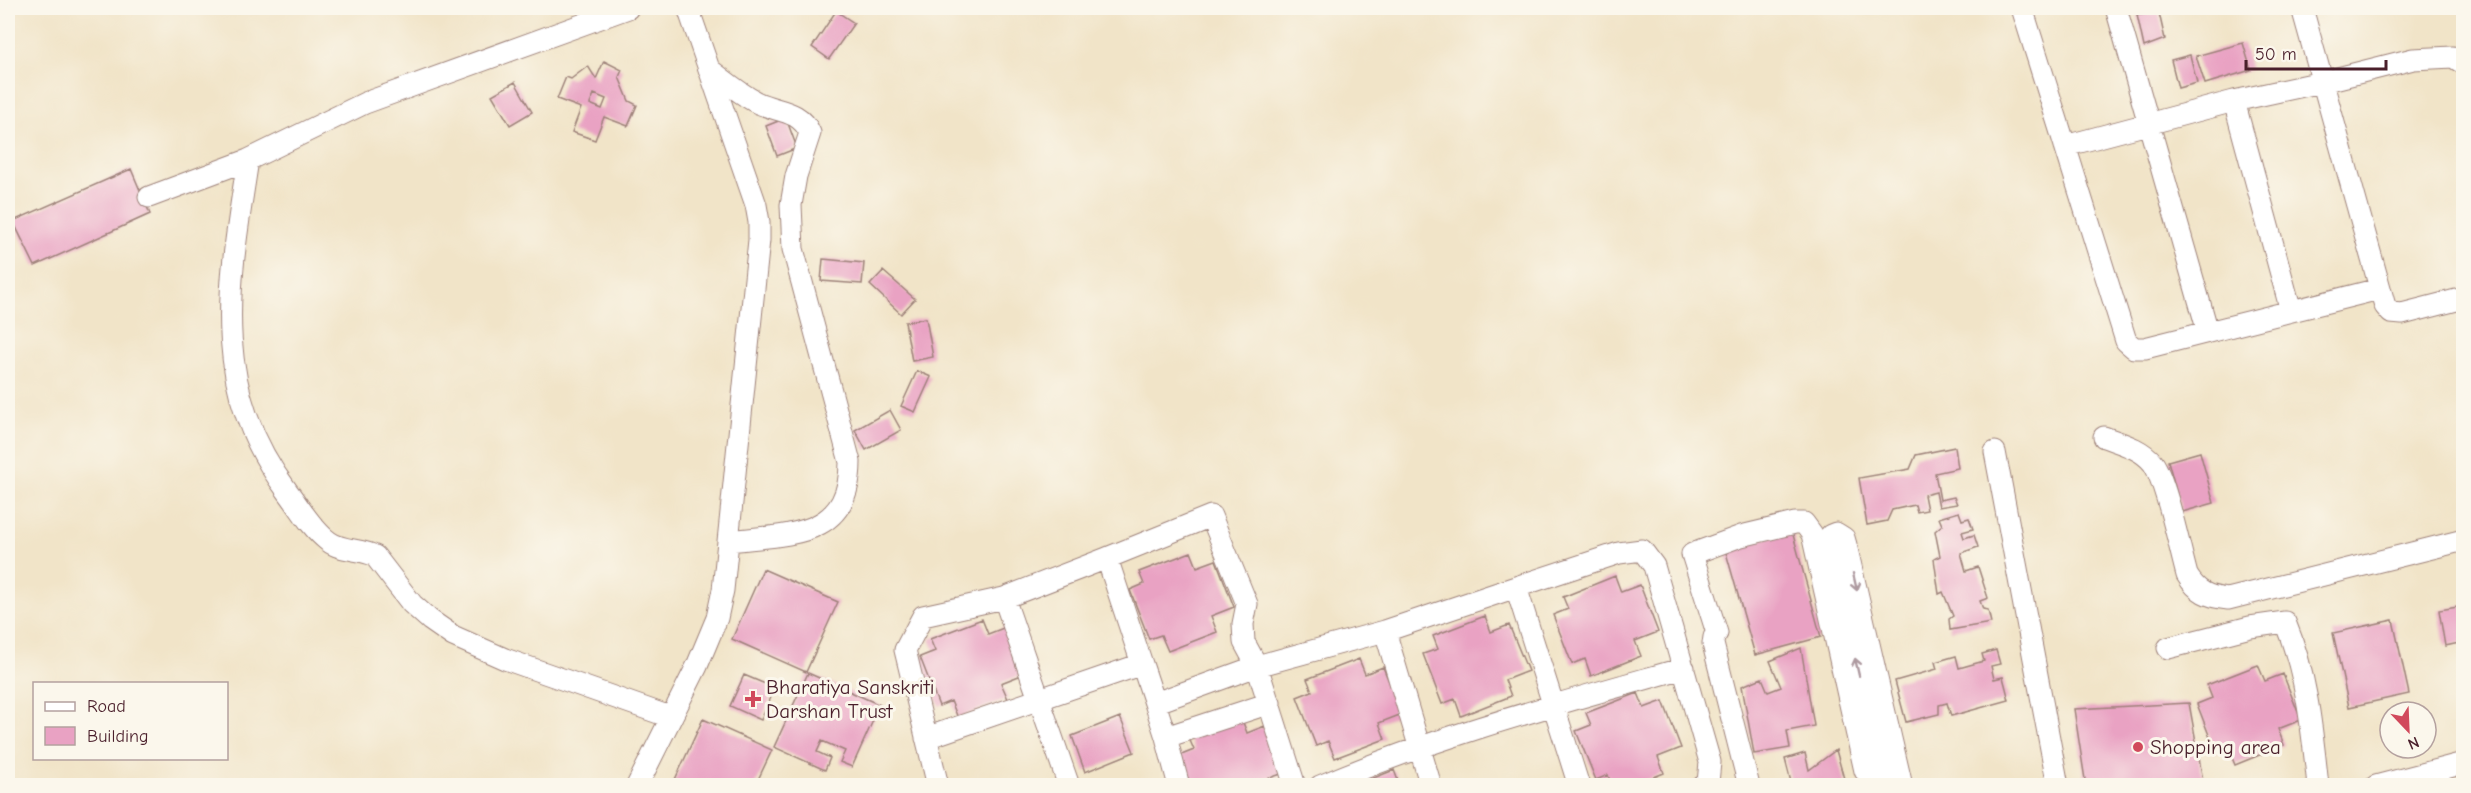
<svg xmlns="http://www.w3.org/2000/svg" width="2471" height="793" viewBox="0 0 2471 793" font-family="'Comic Neue',sans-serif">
	<rect width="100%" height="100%" fill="#fbf7ec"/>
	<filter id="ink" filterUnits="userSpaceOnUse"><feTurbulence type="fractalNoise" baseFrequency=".0167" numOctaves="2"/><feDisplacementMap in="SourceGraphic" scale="12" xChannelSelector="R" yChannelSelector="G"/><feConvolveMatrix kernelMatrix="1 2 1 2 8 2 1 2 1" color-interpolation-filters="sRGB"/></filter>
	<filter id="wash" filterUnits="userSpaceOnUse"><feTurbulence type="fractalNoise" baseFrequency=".008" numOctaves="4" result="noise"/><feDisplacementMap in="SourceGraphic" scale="24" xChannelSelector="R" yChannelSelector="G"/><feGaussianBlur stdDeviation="1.35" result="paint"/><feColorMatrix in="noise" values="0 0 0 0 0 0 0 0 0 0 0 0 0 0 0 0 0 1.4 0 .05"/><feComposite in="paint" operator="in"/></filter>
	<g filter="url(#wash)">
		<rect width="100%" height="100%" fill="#f1e4c8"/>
		<g id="blocks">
			<!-- building -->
			<path fill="#e9a2c3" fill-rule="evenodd" d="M836,11L854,23L829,59L812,47Z
				M2159,13L2165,39L2144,47L2137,15Z
				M2243,43L2251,70L2205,84L2196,56Z
				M2190,55L2197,83L2178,88L2171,60Z
				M604,61L622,70L619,77L629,101L637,105L628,126L604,117L595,140L572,132L581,108L557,99L566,77L571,79L588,66L596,79ZM594,94L606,99L602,109L590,104Z
				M515,82L532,112L510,125L492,95Z
				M786,118L797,148L777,156L766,126Z
				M131,169L150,214L35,266L13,221Z
				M823,259L864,263L862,284L821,281Z
				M883,271L915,299L901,314L870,285Z
				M926,318L933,357L912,361L905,322Z
				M917,371L931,377L915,412L901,406Z
				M890,410L901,430L866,450L855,430Z
				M1955,447L1958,468L1935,473L1940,500L1954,497L1957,504L1939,507L1936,492L1924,495L1927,510L1917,512L1915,505L1892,510L1887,521L1867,525L1859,478L1910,469L1916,455Z
				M2200,452L2214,503L2182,512L2168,461Z
				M1959,512L1962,520L1969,518L1973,529L1962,532L1964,538L1974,535L1978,547L1961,553L1966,571L1978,567L1988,598L1980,601L1983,609L1988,610L1991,623L1950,630L1949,619L1953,616L1943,592L1939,594L1934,559L1940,556L1935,531L1942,525L1939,518Z
				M1792,531L1821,637L1755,655L1725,549Z
				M1191,552L1197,567L1216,560L1234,607L1211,616L1217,632L1168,651L1161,635L1149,639L1130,590L1144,584L1139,572Z
				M763,569L838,602L806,672L732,639Z
				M1615,576L1621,592L1640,585L1658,632L1635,641L1641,656L1591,676L1585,659L1572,664L1553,615L1568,609L1563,597Z
				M2464,606V642L2445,646L2439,610Z
				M1485,616L1491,632L1509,625L1528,671L1505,680L1511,696L1461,716L1455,699L1442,704L1423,654L1438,649L1433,636Z
				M982,619L988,634L1006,627L1024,674L1001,683L1008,699L958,718L951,701L939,706L920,657L935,651L930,639Z
				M2393,620L2409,694L2349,707L2333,633Z
				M1801,648L1814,726L1787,731L1790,748L1754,754L1742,686L1762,678L1768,692L1781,687L1770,661Z
				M1996,650L2000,664L1991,666L1994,679L2003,677L2009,700L1951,716L1947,703L1939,705V714L1906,722L1895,681L1937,669L1935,662L1956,656L1959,668L1984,661L1982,654Z
				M1359,659L1365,674L1383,667L1402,714L1379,723L1385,739L1335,758L1328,741L1316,746L1297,697L1312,691L1307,679Z
				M2258,665L2265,681L2283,674L2301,720L2278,729L2284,745L2235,765L2228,748L2216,753L2197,704L2212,698L2207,685Z
				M808,673L880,705L852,767L840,762L845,751L822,741L817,752L830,758L825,770L774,747Z
				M744,675L775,688L761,720L730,706Z
				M1638,693L1644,708L1663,701L1681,748L1658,757L1664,773L1631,786H1612L1608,775L1596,780L1576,731L1591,725L1586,713Z
				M2189,703L2204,786H2086L2074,709Z
				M1120,717L1134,752L1085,772L1072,736Z
				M1241,717L1247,733L1265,726L1284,773L1261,781L1262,786H1191L1179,756L1194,750L1189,738Z
				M703,719L772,750L755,786H672Z
				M1836,750L1846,786H1792L1785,759L1805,753L1809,770Z
				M1394,770L1400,786H1356V785Z
				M1418,779L1421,786H1402V785Z"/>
		</g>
	</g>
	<g filter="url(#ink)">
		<use href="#blocks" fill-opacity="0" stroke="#9e827a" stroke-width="1.5"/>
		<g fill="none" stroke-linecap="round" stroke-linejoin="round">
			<defs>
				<path id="minor" d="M2022,8L2126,341L2134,348H2145L2379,289
					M2116,8L2208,332
					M2302,8L2385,306L2391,313L2402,314L2464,298
					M709,69C724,80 739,93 756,102C776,112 800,109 810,133L796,176L791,205L793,249L850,462C850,539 788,534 729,541
					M2234,101L2291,311
					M2065,146L2234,101L2322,82L2413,59L2453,57L2464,64
					M248,160C229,282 208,385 288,492C300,508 312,529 328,541C342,552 361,548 375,556L412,604L430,620L453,636L505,659L670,717
					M149,197L248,160L365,103L628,8
					M2104,437C2120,443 2141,448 2153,463C2166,481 2180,550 2187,575C2197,592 2208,597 2228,599L2464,540
					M1995,452L2058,786
					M1516,587L1619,553L1642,550L1654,566L1710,762L1708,783L1703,786
					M1004,598L1107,558
					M1385,631L1431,786
					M2168,648L2250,627L2285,622C2307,675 2312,729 2318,786
					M1155,703L1166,737
					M926,738L1142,664L1107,558L1211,516L1247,604L1243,624L1244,642L1257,666L1155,703L1142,664
					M637,786L697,666L717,618L723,590L759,240V222L756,205L688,8
					M938,786L905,650L923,616L1004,598L1069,786
					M1179,786L1166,737L1270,703
					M1295,786L1257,666L1385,631L1516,587L1579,786
					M1320,786C1437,736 1561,703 1684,668
					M1749,786L1713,644L1714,637L1717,633L1692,554L1741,536L1795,523H1804L1812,534L1865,771
					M1883,786L1831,551V535L1836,533L1844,538L1846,545L1902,786
					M2376,786L2464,763"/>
			</defs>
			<!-- minor casing -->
			<use href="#minor" stroke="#9e827a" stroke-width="23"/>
			<!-- minor -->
			<use href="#minor" stroke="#fff" stroke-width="21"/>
		</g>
		<!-- one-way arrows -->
		<defs><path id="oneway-shaft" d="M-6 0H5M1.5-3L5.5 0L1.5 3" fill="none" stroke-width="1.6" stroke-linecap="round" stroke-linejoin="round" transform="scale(1.5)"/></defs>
		<g stroke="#ae9aa0">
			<use href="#oneway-shaft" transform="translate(1855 582) rotate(77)"/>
			<use href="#oneway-shaft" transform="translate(1857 667) rotate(-103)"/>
		</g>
	</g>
	<!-- markers -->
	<g fill="#d1495b" stroke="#fbf7ec" stroke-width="2">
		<path d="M750 690h6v6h6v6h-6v6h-6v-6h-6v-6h6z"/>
		<circle cx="2138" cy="747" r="6"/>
	</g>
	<g text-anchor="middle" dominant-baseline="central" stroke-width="6" stroke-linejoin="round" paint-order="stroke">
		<!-- poi labels -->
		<g font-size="21" fill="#4a1f2b" stroke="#fbf7ec" text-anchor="start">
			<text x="766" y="687">Bharatiya Sanskriti<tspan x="766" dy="24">Darshan Trust</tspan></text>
			<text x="2150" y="747">Shopping area</text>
		</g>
	</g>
	<!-- margin -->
	<rect width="2471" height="793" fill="none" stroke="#fbf7ec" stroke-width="30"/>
	<!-- legend -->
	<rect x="33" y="682" width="195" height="78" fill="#fbf7ec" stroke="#b4a19f" stroke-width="1.5"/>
	<rect x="45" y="702" width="30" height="9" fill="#ffffff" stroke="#b4a19f" stroke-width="1.5"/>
	<text x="87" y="712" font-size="18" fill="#4a1f2b">Road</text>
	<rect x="45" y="727" width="30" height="18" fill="#e9a2c3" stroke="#b4a19f" stroke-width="1.5"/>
	<text x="87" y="742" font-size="18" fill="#4a1f2b">Building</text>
	<!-- north arrow -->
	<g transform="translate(2408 730) rotate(157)"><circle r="28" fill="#fbf7ec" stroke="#b4a19f" stroke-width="1.5"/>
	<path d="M0-4.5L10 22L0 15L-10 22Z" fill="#d1495b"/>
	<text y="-9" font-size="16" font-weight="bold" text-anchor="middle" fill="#4a1f2b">N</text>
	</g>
	<!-- scale -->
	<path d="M2246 60v9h140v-9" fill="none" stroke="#4a1f2b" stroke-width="3"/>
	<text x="2255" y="60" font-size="18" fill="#4a1f2b" stroke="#fbf7ec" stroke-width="4.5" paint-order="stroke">50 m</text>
</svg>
